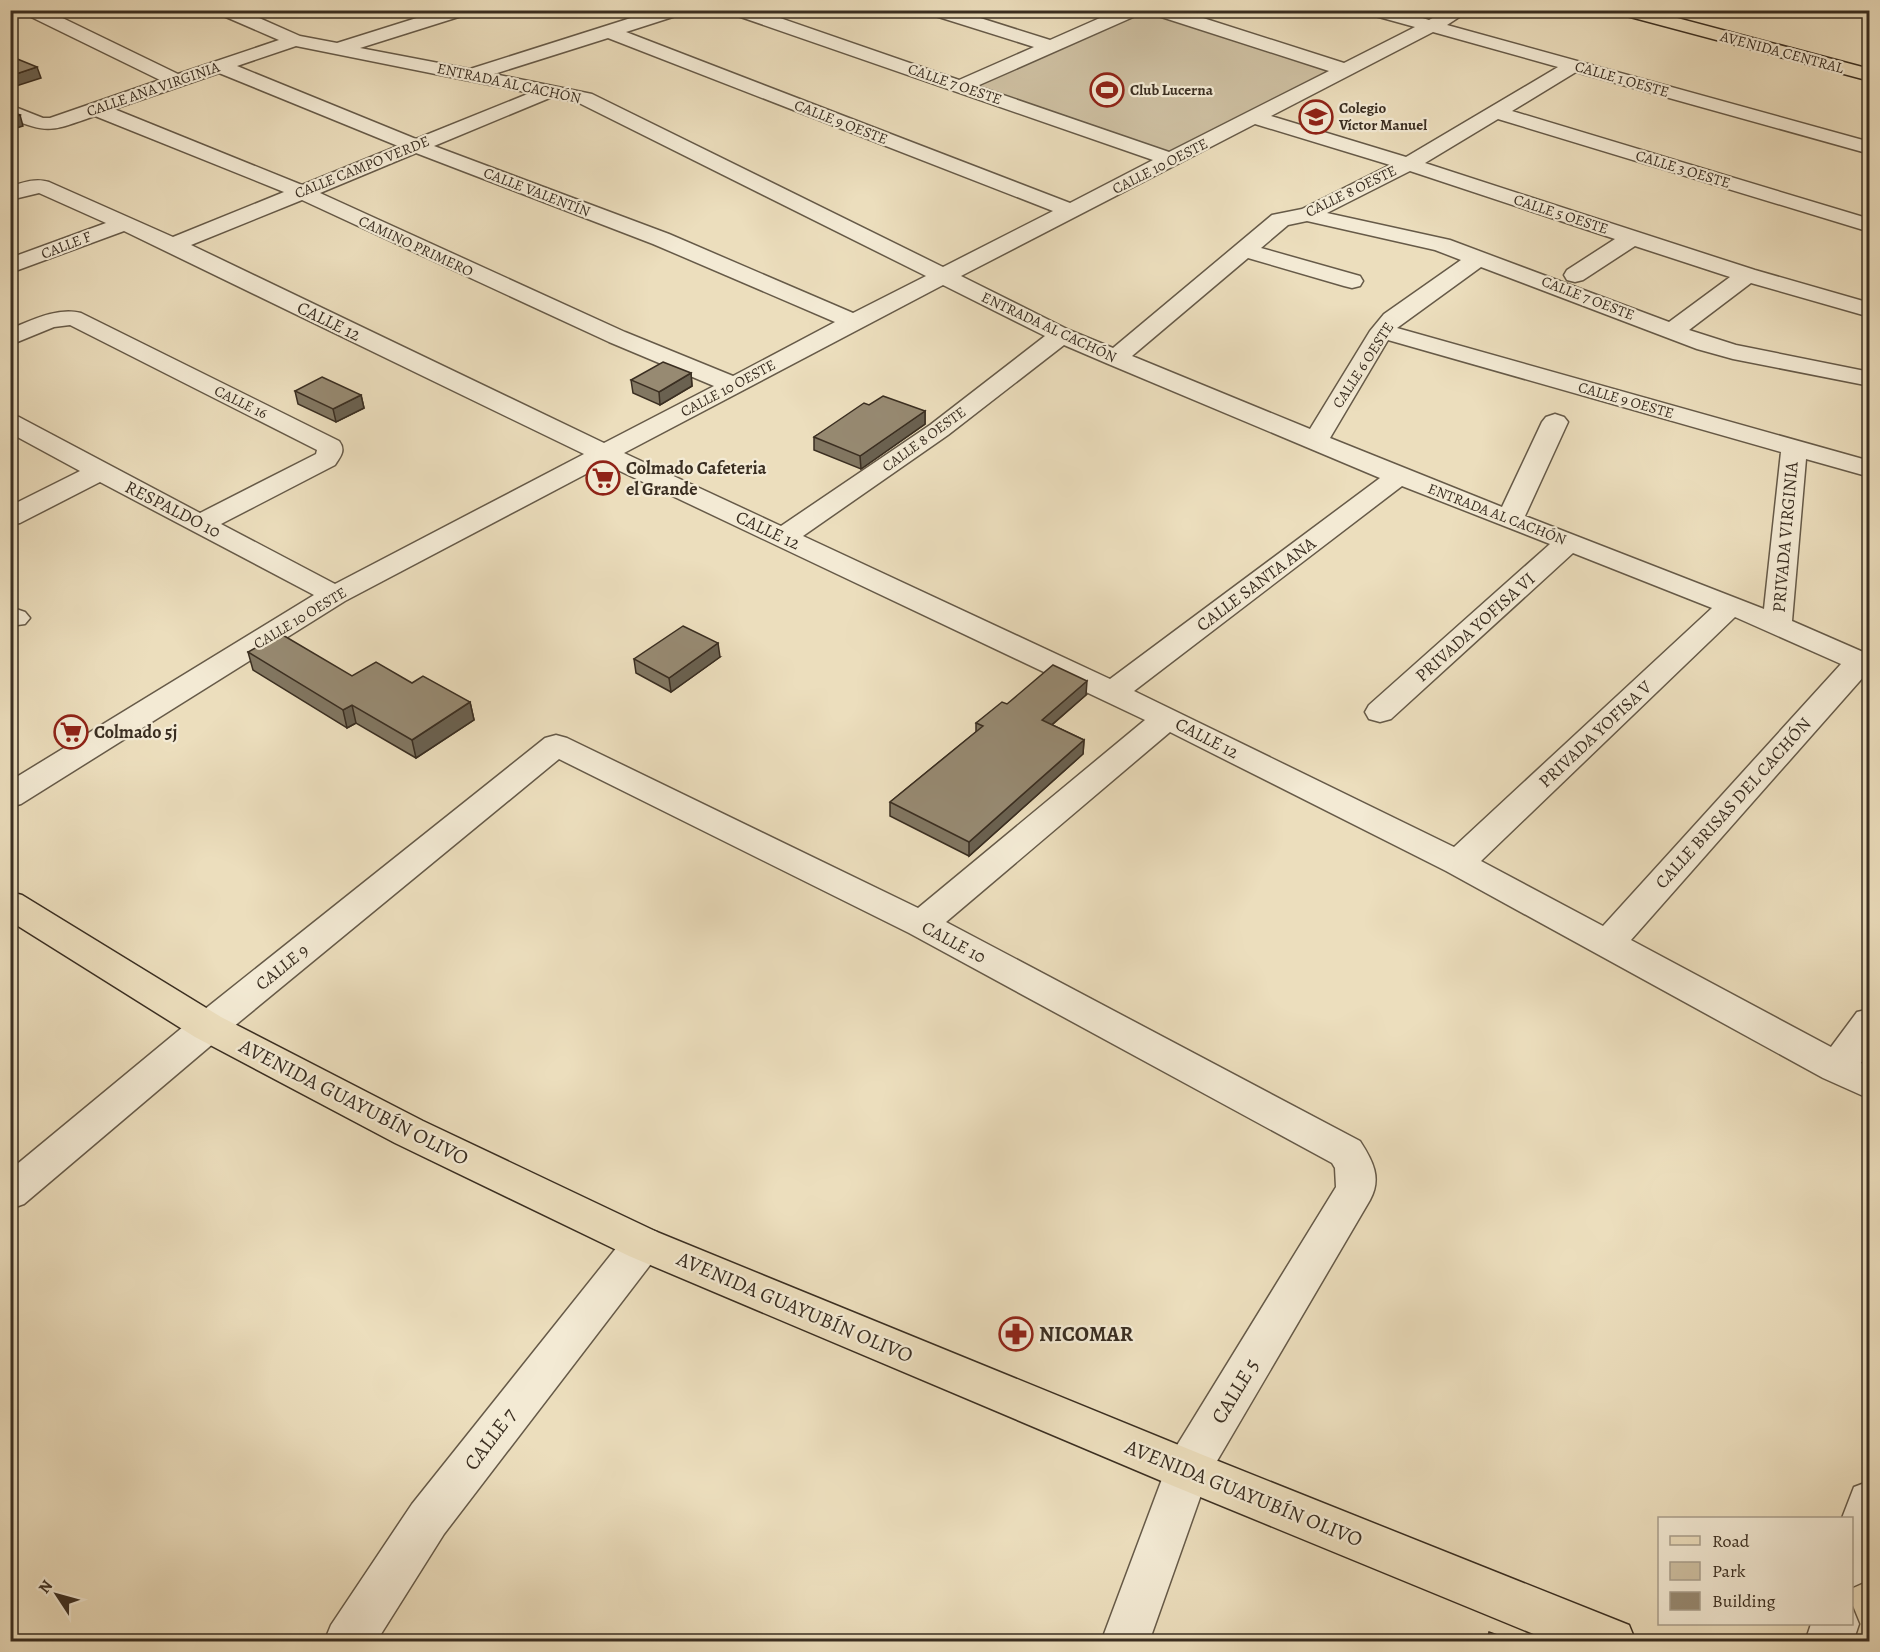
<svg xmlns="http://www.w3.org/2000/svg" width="1880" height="1652" viewBox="0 0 1880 1652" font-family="Alegreya,serif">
	<rect width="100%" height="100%" fill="#ecdebd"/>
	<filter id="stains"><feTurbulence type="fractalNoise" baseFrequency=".00333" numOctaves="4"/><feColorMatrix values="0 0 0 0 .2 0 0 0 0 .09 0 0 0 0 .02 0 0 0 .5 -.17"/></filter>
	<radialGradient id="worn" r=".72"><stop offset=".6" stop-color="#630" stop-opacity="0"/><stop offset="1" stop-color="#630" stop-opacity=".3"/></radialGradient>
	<!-- green -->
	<path fill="#cec0a2" stroke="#847762" stroke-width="1.5" d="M1142,10L1144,11L1338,69L1171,155L973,85Z"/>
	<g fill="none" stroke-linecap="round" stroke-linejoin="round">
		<defs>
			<path id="minor" d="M23,10H46L178,74L279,40L219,14L217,10H241L300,36L337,43L442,10H470L468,14L360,48L470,69L656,10H684L682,14L626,32L1070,203L1153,160L732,14L730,10H757L959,80L1034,47L929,14L927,10H955L1050,40L1118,10H1142L1140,14L977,86L1169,152L1329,71L1152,14L1150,10H1178L1344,63L1415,27L1368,14L1366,10H1396L1429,20L1447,10H1470L1447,25L1870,142V154L1576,72L1512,111L1870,219V232L1498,119L1425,163L1755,270L1870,303V317L1751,283L1689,330L1736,345L1870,372V386L1733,359L1697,349L1481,267L1397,328L1870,461V477L1806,459L1792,621L1870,655V675L1866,674L1631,940L1831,1047L1857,1012L1870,1009V1050L1861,1063L1870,1067V1099L1823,1078L1446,871L1170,732L946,922L1360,1141C1373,1161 1382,1178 1370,1200L1207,1478L1149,1642H1101L1171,1455L1336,1187L1335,1168L1332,1163L909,933L559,759L221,1037L24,1204L10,1209V1170L195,1017L545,738L556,735L567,738L918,908L1145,720L605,464L345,601L21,804L10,807V781L314,595L100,482L20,523L10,525V506L80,471L10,433V415L19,417L200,513L316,454L317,450L70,325L54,327L10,345V329C32,320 57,307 81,313L339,441C346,450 341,456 335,465L221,524L335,584L584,454L124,231L10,273V258L106,223L39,193L10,200V187C23,182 36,178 49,182L173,237L284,192L95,116C55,129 51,136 10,118V105L43,118H50L160,80L25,14ZM1433,32L1558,67L1406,157L1271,116ZM608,38L1053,211L943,267L592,94L494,74ZM296,46L530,93L416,139L237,66ZM219,73L398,146L302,185L114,109ZM552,97L579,103L926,276L853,313L669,234L434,146ZM1255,124L1390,165L1302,209L1272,215L1113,348L1069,330L961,276ZM416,153L653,244L835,322L733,376L625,332L320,193ZM1410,171L1615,239L1567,270L1564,275L1567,280L1575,282L1583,280L1635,246L1730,277L1669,322L1450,240L1327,213ZM302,200L609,342L714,386L604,443L191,245ZM1307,221L1435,250L1461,260L1384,314L1370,331L1310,429L1132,356L1248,258L1344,286L1352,288L1360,286L1363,281L1360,276L1261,248L1288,225ZM943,285L1045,336L930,425L781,526L624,453ZM1388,340L1781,452L1764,609L1525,516L1568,422L1564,417L1555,414L1546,417L1542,422L1502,507L1330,438ZM1064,345L1106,363L1380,478L1110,679L803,536L948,435ZM1402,486L1550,544L1369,705L1365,712L1369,719L1380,722L1391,719L1573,553L1712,608L1454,847L1134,691ZM1735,617L1841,664L1603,926L1481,861Z
				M10,607L25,612L30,618L25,624L10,626Z
				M643,1227L657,1232L663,1244L657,1256L444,1534L376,1642H324L331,1625L412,1504L629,1232Z
				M1870,1481V1579L1852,1587V1518H1842L1854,1487Z
				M1852,1607L1859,1624L1853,1642H1805L1811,1624H1852Z"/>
			<path id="major" d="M1617,10H1647L1870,69V81L1619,14Z
				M10,892L22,895L221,1017L423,1121L657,1232L1203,1455L1629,1625L1636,1642H1553L1171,1485L629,1256L395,1143L195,1037L10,921Z"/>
		</defs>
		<!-- minor casing -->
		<use href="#minor" stroke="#665a48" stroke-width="3"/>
		<!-- major casing -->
		<use href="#major" stroke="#3a2e21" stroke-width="3"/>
		<!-- minor -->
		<use href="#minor" fill="#f3ead4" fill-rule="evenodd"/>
		<!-- major -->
		<use href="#major" fill="#ecdebd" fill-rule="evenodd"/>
	</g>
	<!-- wall -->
	<path fill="#827762" stroke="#3a2e21" stroke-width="1.5" d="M691,373L692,386L660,405L633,393L631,380Z
		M295,391L361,395L364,408L336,422L298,404Z
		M869,405L925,411V424L861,469L814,450V437Z
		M248,652L352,676L412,683L470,702L474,720L416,758L356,723L347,728L253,670Z
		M720,657L671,692L636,673L634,659Z
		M1086,695L1052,725L1084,740L1083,754L969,856L890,816V802L976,732V723L1007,704Z"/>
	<!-- shaded-wall -->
	<path fill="#6a6150" stroke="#3a2e21" stroke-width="1.5" d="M37,67L41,78L10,88V76Z
		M20,115L23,126L10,130V118Z
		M691,373L692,386L660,405L659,392Z
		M361,395L364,408L336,422L333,409Z
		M925,411V424L861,469L860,456Z
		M718,643L720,657L671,692L669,678Z
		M1087,681L1086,695L1041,734L1042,720Z
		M470,702L474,720L416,758L412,740Z
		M352,705L356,723L347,728L343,710Z
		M1084,740L1083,754L969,856V842Z"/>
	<!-- building -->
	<path fill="#978a72" stroke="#3a2e21" stroke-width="1.5" d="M10,56L37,67L10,76Z
		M10,111L20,115L10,118Z
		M663,362L691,373L659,392L631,380Z
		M322,377L361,395L333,409L295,391Z
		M883,396L925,411L860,456L814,437L864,403L869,405Z
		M683,626L718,643L669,678L634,659Z
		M281,634L352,676L376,662L412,683L423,676L470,702L412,740L352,705L343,710L248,652Z
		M1053,665L1087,681L1042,720L1084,740L969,842L890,802L983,726L976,723L1002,702L1007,704Z
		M1489,1632L1514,1641H1487Z"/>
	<!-- icons -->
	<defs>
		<symbol id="stadium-ring" viewBox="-11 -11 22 22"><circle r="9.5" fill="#f3ead4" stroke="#8f2418" stroke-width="1.5"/><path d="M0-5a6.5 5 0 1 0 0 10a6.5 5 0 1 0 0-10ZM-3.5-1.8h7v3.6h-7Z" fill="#8f2418"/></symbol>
		<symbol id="school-ring" viewBox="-11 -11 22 22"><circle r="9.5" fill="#f3ead4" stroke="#8f2418" stroke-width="1.5"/><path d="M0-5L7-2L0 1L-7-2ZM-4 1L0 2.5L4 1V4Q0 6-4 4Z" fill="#8f2418"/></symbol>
		<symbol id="supermarket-ring" viewBox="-11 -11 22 22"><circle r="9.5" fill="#f3ead4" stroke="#8f2418" stroke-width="1.5"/><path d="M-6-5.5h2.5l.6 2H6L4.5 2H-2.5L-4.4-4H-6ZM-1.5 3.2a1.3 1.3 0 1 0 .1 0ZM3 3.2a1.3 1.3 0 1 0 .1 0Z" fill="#8f2418"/></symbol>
		<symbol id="pharmacy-ring" viewBox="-11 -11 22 22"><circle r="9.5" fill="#f3ead4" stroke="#8f2418" stroke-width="1.5"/><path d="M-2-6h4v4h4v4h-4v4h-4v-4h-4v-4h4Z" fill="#8f2418"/></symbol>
	</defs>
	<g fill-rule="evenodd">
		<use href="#stadium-ring" x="1088" y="71" width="38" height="38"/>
		<use href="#school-ring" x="1297" y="98" width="38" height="38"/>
		<use href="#supermarket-ring" x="584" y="459" width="38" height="38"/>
		<use href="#supermarket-ring" x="52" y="713" width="38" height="38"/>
		<use href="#pharmacy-ring" x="997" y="1315" width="38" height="38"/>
	</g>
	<g text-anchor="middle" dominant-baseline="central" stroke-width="4.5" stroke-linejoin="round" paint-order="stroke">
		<!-- far-street labels -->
		<g font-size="15" fill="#3a2e21" stroke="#f3ead4">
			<text transform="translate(1782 52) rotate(15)">AVENIDA CENTRAL</text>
			<text transform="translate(1622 79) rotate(16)">CALLE 1 OESTE</text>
			<text transform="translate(509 83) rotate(12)">ENTRADA AL CACHÓN</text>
			<text transform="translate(955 84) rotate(19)">CALLE 7 OESTE</text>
			<text transform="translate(153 89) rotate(-19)">CALLE ANA VIRGINIA</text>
			<text transform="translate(841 122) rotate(21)">CALLE 9 OESTE</text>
			<text transform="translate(1160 166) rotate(-27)">CALLE 10 OESTE</text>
			<text transform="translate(362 167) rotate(-22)">CALLE CAMPO VERDE</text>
			<text transform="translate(1683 169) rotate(17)">CALLE 3 OESTE</text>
			<text transform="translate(1351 191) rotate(-26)">CALLE 8 OESTE</text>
			<text transform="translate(537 192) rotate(21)">CALLE VALENTÍN</text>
			<text transform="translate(1561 214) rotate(18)">CALLE 5 OESTE</text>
			<text transform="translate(66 245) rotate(-21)">CALLE F</text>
			<text transform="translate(416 246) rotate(25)">CAMINO PRIMERO</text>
			<text transform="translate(1588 298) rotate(21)">CALLE 7 OESTE</text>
			<text transform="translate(1049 327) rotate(25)">ENTRADA AL CACHÓN</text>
			<text transform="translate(1363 365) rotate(-57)">CALLE 6 OESTE</text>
			<text transform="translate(728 388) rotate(-28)">CALLE 10 OESTE</text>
			<text transform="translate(1626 400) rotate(16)">CALLE 9 OESTE</text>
			<text transform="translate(241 402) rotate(26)">CALLE 16</text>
			<text transform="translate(924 439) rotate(-36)">CALLE 8 OESTE</text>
			<text transform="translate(1497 514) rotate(21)">ENTRADA AL CACHÓN</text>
			<text transform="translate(300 618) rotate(-31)">CALLE 10 OESTE</text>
		</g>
		<!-- far-poi labels -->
		<g font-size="15" font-weight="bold" fill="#3a2e21" stroke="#f3ead4" text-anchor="start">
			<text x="1130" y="90">Club Lucerna</text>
			<text x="1339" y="108">Colegio<tspan x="1339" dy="17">Víctor Manuel</tspan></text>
		</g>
		<!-- street labels -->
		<g font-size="18" fill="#3a2e21" stroke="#f3ead4">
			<text transform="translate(329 321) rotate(26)">CALLE 12</text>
			<text transform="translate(173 509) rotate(27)">RESPALDO 10</text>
			<text transform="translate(768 530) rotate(25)">CALLE 12</text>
			<text transform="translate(1785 537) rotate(-85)">PRIVADA VIRGINIA</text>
			<text transform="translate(1256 584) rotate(-37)">CALLE SANTA ANA</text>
			<text transform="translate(1475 627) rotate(-42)">PRIVADA YOFISA VI</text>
			<text transform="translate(1595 734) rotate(-43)">PRIVADA YOFISA V</text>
			<text transform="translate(1207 738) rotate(27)">CALLE 12</text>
			<text transform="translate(1733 803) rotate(-48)">CALLE BRISAS DEL CACHÓN</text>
			<text transform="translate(954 942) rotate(28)">CALLE 10</text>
			<text transform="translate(282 967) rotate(-39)">CALLE 9</text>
		</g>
		<!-- poi labels -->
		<g font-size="18" font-weight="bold" fill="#3a2e21" stroke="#f3ead4" text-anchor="start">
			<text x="626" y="468">Colmado Cafeteria<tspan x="626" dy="21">el Grande</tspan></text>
			<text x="94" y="732">Colmado 5j</text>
		</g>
		<!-- near-street labels -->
		<g font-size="21" fill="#3a2e21" stroke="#f3ead4">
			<text transform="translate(354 1102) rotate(27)">AVENIDA GUAYUBÍN OLIVO</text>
			<text transform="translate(795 1307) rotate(23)">AVENIDA GUAYUBÍN OLIVO</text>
			<text transform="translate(1235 1391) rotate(-59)">CALLE 5</text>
			<text transform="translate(490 1439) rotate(-53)">CALLE 7</text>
			<text transform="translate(1244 1493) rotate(22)">AVENIDA GUAYUBÍN OLIVO</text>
		</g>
		<!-- near-poi labels -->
		<g font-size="21" font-weight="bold" fill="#3a2e21" stroke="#f3ead4" text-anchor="start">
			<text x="1039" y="1334">NICOMAR</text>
		</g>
	</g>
	<!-- margin -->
	<rect width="1880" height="1652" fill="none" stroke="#ecdebd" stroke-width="36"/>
	<rect x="12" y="12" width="1856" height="1628" fill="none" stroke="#3a2e21" stroke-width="3"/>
	<rect x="18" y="18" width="1844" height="1616" fill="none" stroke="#3a2e21" stroke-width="1.5"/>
	<!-- legend -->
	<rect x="1658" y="1517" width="195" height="108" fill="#f3ead4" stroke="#a99f8c" stroke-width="1.5"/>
	<rect x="1670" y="1536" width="30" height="9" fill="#ecdebd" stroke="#a99f8c" stroke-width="1.5"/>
	<text x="1712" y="1547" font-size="18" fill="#3a2e21">Road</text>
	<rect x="1670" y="1562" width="30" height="18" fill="#cec0a2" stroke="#a99f8c" stroke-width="1.5"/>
	<text x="1712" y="1577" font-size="18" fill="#3a2e21">Park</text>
	<rect x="1670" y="1592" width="30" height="18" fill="#978a72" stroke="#a99f8c" stroke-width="1.5"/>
	<text x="1712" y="1607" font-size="18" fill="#3a2e21">Building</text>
	<!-- north arrow -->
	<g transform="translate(57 1595) rotate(306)" stroke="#f3ead4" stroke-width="4.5" paint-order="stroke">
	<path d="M0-4.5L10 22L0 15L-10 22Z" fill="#3a2e21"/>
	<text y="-9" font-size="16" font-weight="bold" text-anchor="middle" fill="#3a2e21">N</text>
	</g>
	<rect width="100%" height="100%" filter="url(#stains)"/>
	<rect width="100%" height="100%" fill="url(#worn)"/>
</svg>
